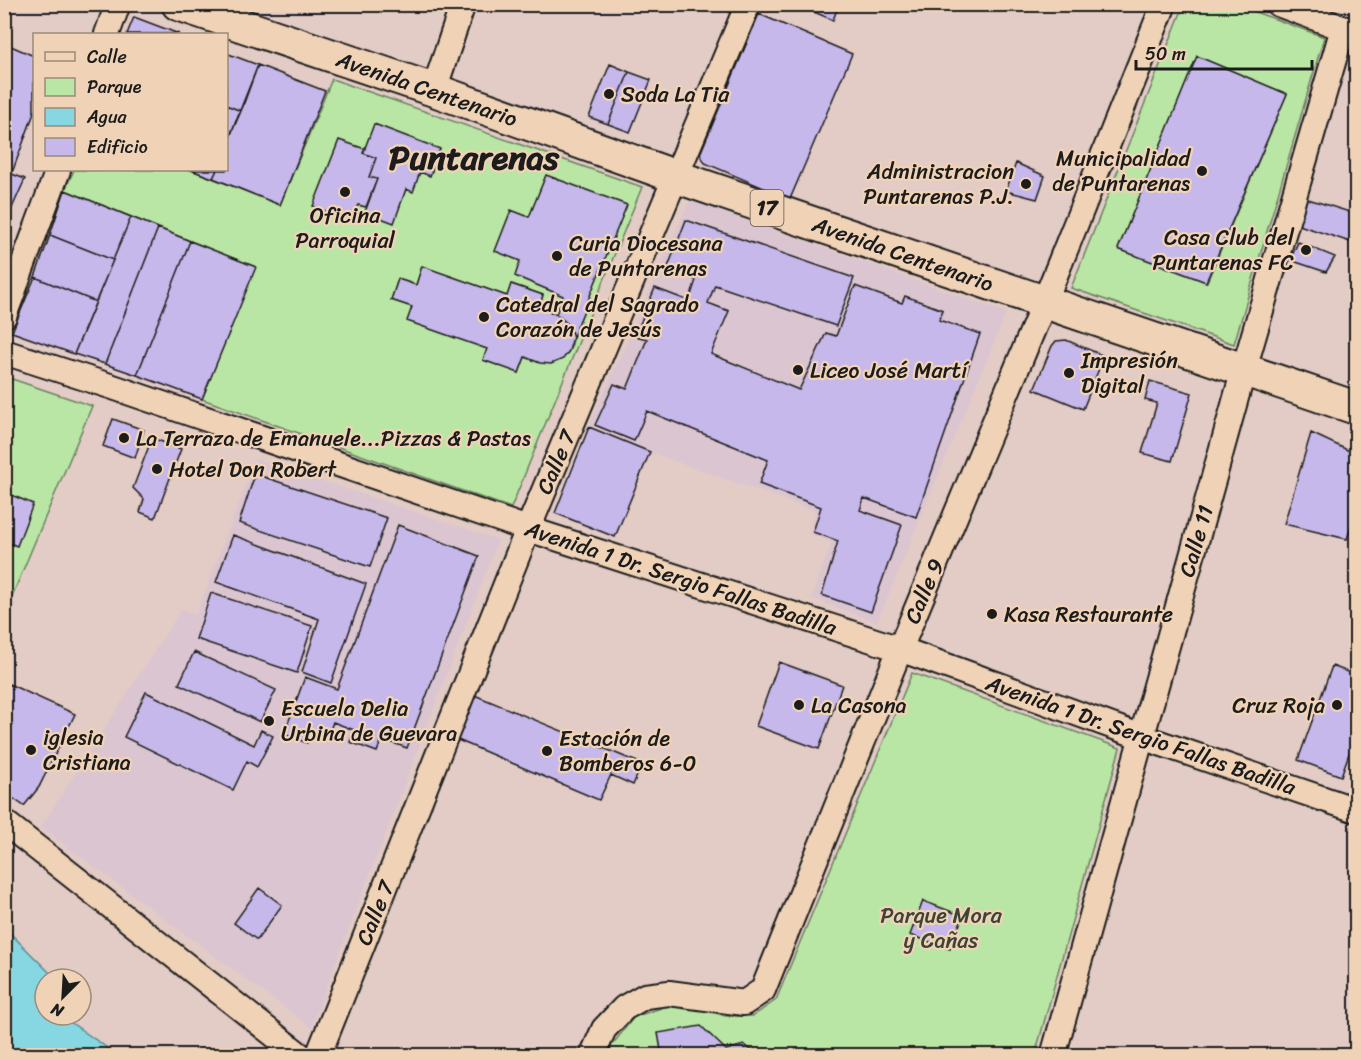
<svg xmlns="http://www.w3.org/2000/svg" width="1361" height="1060" viewBox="0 0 1361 1060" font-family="Sriracha,sans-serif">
	<rect width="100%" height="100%" fill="#e3cbc6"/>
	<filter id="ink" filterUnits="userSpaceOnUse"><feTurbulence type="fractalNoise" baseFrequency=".0167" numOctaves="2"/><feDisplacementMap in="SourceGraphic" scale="12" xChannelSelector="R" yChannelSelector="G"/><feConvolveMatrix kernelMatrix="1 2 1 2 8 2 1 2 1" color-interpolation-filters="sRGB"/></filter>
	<g filter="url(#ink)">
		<!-- built -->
		<path fill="#dac5d1" d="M690,200L1006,313L877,622L812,598L832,542L809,534L816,511L650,452L589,427Z
			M256,459L498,540L311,1027L41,827L182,609L196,615Z"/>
		<!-- green -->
		<path fill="#b9e6a4" stroke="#6a8160" stroke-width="1.5" fill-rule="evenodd" d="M1184,5H1236L1324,37L1234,344L1071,288ZM1197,57L1287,94L1207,282L1118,249Z
			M332,79L642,187L511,508L202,399L255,267L65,190L74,170H191L280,205ZM422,267L507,296L512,284L543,295L539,308L569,325C570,329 573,335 573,339C572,352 561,363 548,363C540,364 533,360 525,357L519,373L483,360L487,349L412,307L391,300L398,279L416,285Z
			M12,379L92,406L5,613L4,398Z
			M912,673L1120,748L1035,1055L608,1056L612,1045L634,1017L670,1005L701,1008L725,1016H753L776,1000Z"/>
		<!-- water -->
		<path fill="#87d7e3" stroke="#5c8c93" stroke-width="1.5" d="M7,930L56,979H45V1015H64L63,1017L110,1050L106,1055H5L4,933Z"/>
		<!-- building -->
		<path fill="#c6b8ea" stroke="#1c1c1c" stroke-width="1.5" d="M795,4H839L833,20Z
			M759,14L852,54L790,199L705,163L700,154Z
			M134,17L179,34H127Z
			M4,43L34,56V113L13,170L4,167Z
			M226,53L258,65L241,111L226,105Z
			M1197,56L1287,94L1206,282L1118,249Z
			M610,64L629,72L608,124L589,117Z
			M258,65L325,91L280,205L213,178L217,170H226V146Z
			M629,72L651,80L630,132L608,124Z
			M226,105L241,111L226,146Z
			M374,124L440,149L430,176L420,172L413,192L406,189L394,223L365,212L377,179L369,177L376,158L363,153Z
			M339,140L365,149L363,153L376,158L369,177L377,179L366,207L358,205L351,222L313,206Z
			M1016,163L1045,176L1037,199L1006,191Z
			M191,170H217L213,178Z
			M4,171L25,179L12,208L4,204Z
			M546,175L627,205L573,337L569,325L556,314L563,296L515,276L520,261L495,251L511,210L529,217Z
			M65,190L131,217L113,260L50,235Z
			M1305,198L1356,214V244L1296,224Z
			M4,208L11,210L4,226Z
			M131,217L158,228L105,364L74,354Z
			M686,220L854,278L836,326L715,285L708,303L729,311L711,354L799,390L826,333L836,336L855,286L902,303L905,296L943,310L939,320L980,334L916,517L864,498L860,510L902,525L871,612L822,595L838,541L813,532L821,507L759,484L768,460L647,411L634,441L595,425L614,384L627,389L647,339L635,336L655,288L689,301L696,280L668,267Z
			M158,228L190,241L137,375L105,364Z
			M50,235L113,260L96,302L35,277Z
			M190,241L256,267L202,399L137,375Z
			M1298,242L1335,257L1326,272L1290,260Z
			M4,264L11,266L4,281Z
			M422,266L507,296L511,284L543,295L539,308L556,314L569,325L573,337L569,351L563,359L551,364L540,363L525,357L519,373L483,360L487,349L407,321L412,307L391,300L398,279L416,285Z
			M35,277L96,302L74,354L12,332Z
			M1066,340L1104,356L1083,409L1034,389L1052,346L1056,341Z
			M1150,381L1192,393L1172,461L1142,453L1157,403L1145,400Z
			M113,419L144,430L135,458L103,446Z
			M589,427L650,452L615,537L555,513Z
			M1311,433L1356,454V512L1347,539L1284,524Z
			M152,438L181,449L155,518L140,512L144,499L133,488Z
			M255,474L387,518L370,567L239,523Z
			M4,492L33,504L17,546L4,541Z
			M398,525L479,556L407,748L382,739L377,752L350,742L354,730L333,722L327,738L311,732L307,743L284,734L305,677L337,689Z
			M233,535L366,584L331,683L302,672L319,619L216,582Z
			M211,593L312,626L297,673L196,639Z
			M194,652L276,690L260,722L179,684Z
			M779,662L842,685L819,749L756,726Z
			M1332,666L1356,675V734L1341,776L1298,760Z
			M9,684L75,714L39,787L24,806L4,792V694Z
			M146,692L254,745L261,730L273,736L257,767L247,761L233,790L124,737Z
			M472,694L642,764L633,785L611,775L599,800L453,738Z
			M259,888L282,905L257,940L234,923Z
			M923,901L963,916L950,949L910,935Z
			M701,1026L726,1050L744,1045L761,1056H662L658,1033Z"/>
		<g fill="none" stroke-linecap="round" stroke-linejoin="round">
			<defs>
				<path id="minor" d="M1278,4L1356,33
					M107,34L118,4
					M434,90L463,4
					M4,316L58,170
					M4,352L113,387L528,529L900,649L1142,737L1356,810
					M4,822L301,1056
					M318,1056L528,529L748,4
					M592,1056L604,1029L624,1008L645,996L669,993L744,1003L763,990L900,649L1044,303L1164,4
					M1053,1056L1244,369L1343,28"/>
				<path id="major" d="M178,4L434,90L677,177L1356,408"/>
			</defs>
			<!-- minor casing -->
			<use href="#minor" stroke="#1c1c1c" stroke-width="28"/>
			<!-- major casing -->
			<use href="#major" stroke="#1c1c1c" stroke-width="36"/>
			<!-- minor -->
			<use href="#minor" stroke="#f0d3b6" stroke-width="24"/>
			<!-- major -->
			<use href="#major" stroke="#f0d3b6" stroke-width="32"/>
		</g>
	</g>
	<!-- markers -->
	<g fill="#1c1c1c" stroke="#f0d3b6" stroke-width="2">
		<circle cx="609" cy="94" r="6"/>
		<circle cx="1202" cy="171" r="6"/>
		<circle cx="1026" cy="184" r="6"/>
		<circle cx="345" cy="192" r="6"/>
		<circle cx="1306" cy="250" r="6"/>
		<circle cx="557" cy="256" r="6"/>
		<circle cx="484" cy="317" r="6"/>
		<circle cx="798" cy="370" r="6"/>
		<circle cx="1069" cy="373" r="6"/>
		<circle cx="124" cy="438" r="6"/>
		<circle cx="157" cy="469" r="6"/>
		<circle cx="992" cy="614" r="6"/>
		<circle cx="799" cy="705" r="6"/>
		<circle cx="1337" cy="705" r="6"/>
		<circle cx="269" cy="721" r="6"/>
		<circle cx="31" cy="750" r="6"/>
		<circle cx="547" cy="751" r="6"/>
	</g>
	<g text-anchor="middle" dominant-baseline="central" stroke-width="4.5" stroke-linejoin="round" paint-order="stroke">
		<!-- shield labels -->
		<rect fill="#f0d3b6" stroke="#5c534a" stroke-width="1.5" x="750.5" y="190" width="33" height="36" rx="4.5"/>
		<g font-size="21" font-weight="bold" fill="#1c1c1c">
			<text x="767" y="208">17</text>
		</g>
		<!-- street labels -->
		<g font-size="22" fill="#1c1c1c" stroke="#f0d3b6">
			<text transform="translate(427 89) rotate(19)">Avenida Centenario</text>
			<text transform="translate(903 254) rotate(19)">Avenida Centenario</text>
			<text transform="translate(556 462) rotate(-67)">Calle 7</text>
			<text transform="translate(1196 541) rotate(-74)">Calle 11</text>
			<text transform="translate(681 578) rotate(18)">Avenida 1 Dr. Sergio Fallas Badilla</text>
			<text transform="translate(924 591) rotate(-67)">Calle 9</text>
			<text transform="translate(1141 735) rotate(19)">Avenida 1 Dr. Sergio Fallas Badilla</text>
			<text transform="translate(375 913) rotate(-68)">Calle 7</text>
		</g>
		<!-- poi labels -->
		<g font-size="22" fill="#1c1c1c" stroke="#f0d3b6" text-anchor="start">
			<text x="621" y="94">Soda La Tia</text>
			<text x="1190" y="158" text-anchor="end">Municipalidad<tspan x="1190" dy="25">de Puntarenas</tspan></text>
			<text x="1014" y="171" text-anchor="end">Administracion<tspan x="1014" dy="25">Puntarenas P.J.</tspan></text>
			<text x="345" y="215" text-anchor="middle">Oficina<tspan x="345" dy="25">Parroquial</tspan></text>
			<text x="1294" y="237" text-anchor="end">Casa Club del<tspan x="1294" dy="25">Puntarenas FC</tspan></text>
			<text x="569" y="243">Curia Diocesana<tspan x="569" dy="25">de Puntarenas</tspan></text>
			<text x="496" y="304">Catedral del Sagrado<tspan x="496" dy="25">Corazón de Jesús</tspan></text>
			<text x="1081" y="360">Impresión<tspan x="1081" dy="25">Digital</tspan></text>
			<text x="810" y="370">Liceo José Martí</text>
			<text x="136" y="438">La Terraza de Emanuele...Pizzas &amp; Pastas</text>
			<text x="169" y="469">Hotel Don Robert</text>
			<text x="1004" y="614">Kasa Restaurante</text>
			<text x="811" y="705">La Casona</text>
			<text x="1325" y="705" text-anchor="end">Cruz Roja</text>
			<text x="281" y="708">Escuela Delia<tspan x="281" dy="25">Urbina de Guevara</tspan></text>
			<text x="43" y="737">iglesia<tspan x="43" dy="25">Cristiana</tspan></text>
			<text x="559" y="738">Estación de<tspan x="559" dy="25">Bomberos 6-0</tspan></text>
		</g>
		<!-- park labels -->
		<g font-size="22" fill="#3b4437" stroke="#f0d3b6">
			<text x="941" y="915">Parque Mora<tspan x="941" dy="25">y Cañas</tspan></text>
		</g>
		<!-- town labels -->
		<g font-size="34" font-weight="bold" fill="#1c1c1c" stroke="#f0d3b6">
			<text x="474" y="158">Puntarenas</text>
		</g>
	</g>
	<!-- margin -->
	<rect width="1361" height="1060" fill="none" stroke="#f0d3b6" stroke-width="24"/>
	<rect x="12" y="12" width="1337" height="1036" fill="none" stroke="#1c1c1c" stroke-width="2" filter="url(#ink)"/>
	<!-- legend -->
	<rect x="33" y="33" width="195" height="138" fill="#f0d3b6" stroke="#9b8a78" stroke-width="1.5"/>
	<rect x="45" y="52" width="30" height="9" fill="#f0d3b6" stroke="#9b8a78" stroke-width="1.5"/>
	<text x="87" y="63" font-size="18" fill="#1c1c1c">Calle</text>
	<rect x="45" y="78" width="30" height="18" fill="#b9e6a4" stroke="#9b8a78" stroke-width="1.5"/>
	<text x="87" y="93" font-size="18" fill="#1c1c1c">Parque</text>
	<rect x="45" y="108" width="30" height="18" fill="#87d7e3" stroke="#9b8a78" stroke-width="1.5"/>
	<text x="87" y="123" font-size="18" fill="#1c1c1c">Agua</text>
	<rect x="45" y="138" width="30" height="18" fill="#c6b8ea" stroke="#9b8a78" stroke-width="1.5"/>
	<text x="87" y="153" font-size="18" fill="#1c1c1c">Edificio</text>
	<!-- north arrow -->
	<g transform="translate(63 997) rotate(204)"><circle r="28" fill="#f0d3b6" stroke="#9b8a78" stroke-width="1.5"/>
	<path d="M0-4.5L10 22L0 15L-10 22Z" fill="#1c1c1c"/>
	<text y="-9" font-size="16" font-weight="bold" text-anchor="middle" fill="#1c1c1c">N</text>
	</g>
	<!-- scale -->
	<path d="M1136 60v9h176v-9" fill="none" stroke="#1c1c1c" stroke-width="3"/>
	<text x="1145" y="60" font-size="18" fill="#1c1c1c" stroke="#f0d3b6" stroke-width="4.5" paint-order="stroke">50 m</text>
</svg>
